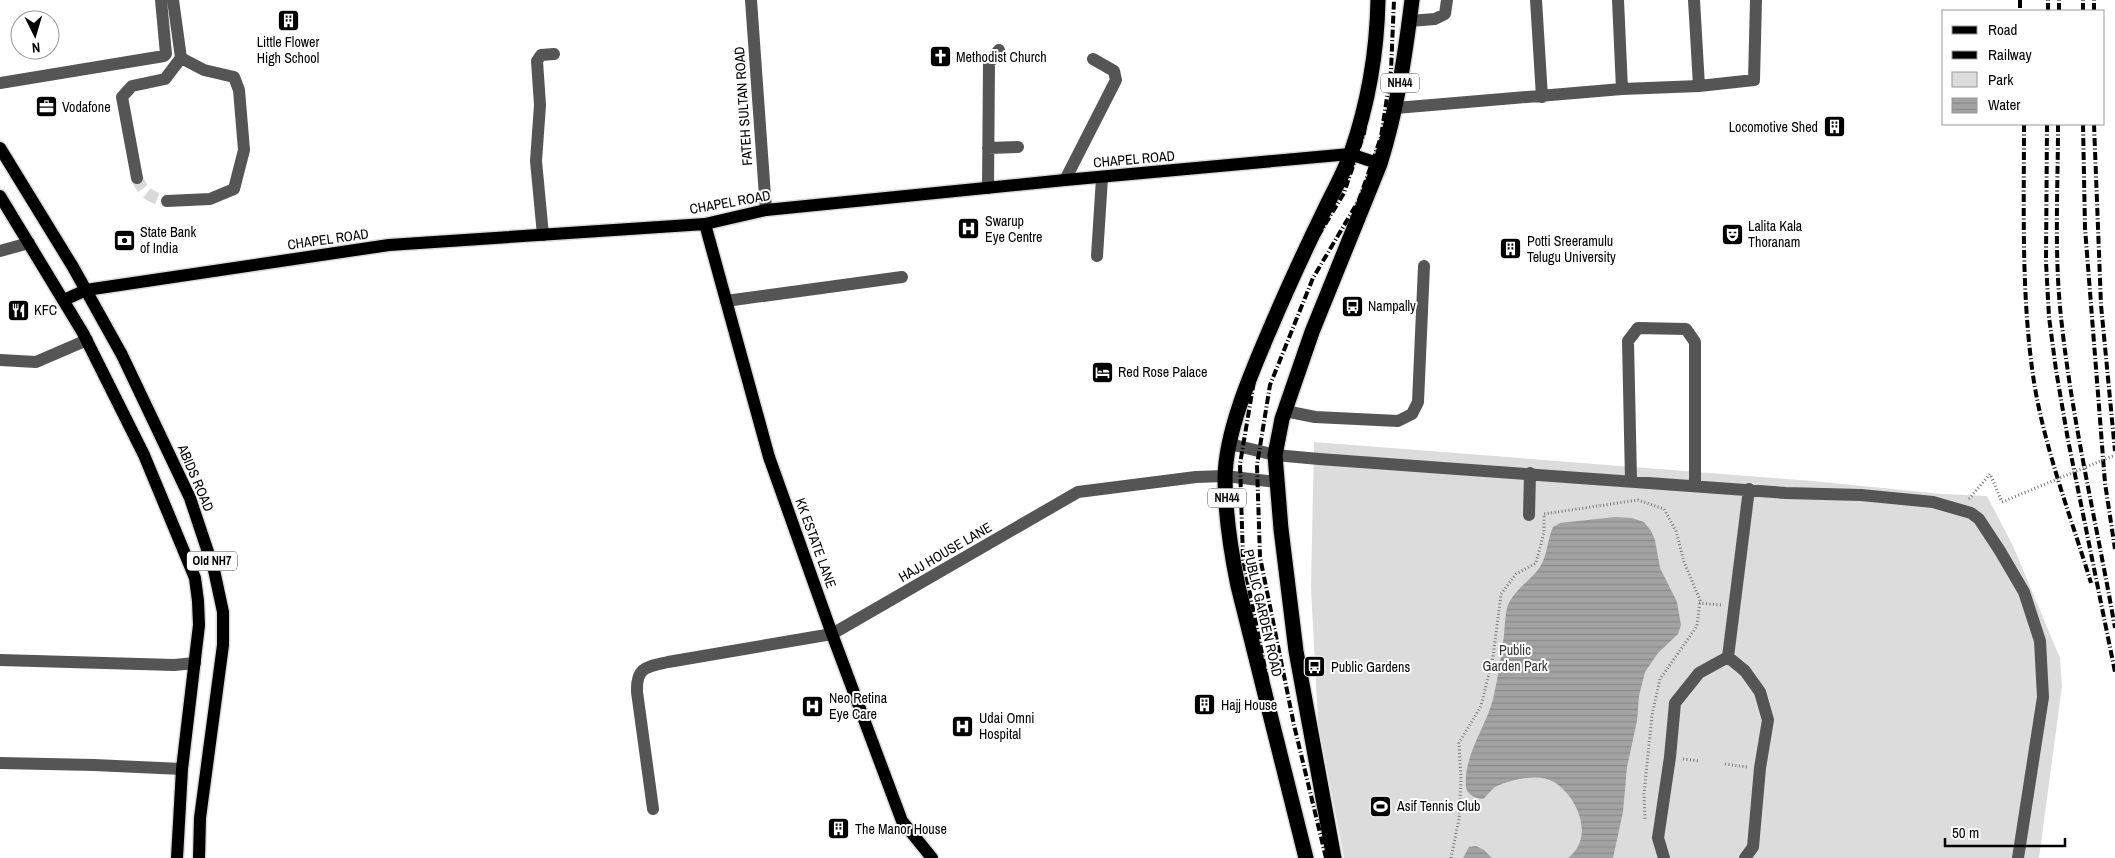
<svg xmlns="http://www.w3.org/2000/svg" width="2115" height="858" viewBox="0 0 2115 858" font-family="'Archivo Narrow',sans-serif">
	<defs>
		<pattern id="water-rules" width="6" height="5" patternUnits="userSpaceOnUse" patternTransform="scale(1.25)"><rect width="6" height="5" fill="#a3a3a3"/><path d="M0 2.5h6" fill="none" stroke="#8b8b8b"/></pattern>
	</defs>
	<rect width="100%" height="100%" fill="#fff"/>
	<!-- green -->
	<path fill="#dcdcdc" d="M1314,442L1813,481L1942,494L1987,496L2013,546L2060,658L2062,686L2039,858H1344L1318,723L1311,587Z"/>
	<!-- water -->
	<path fill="url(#water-rules)" d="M1615,517L1632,518L1644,522L1651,531L1655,540L1660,568L1677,602L1681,625L1678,634L1658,653L1645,672L1639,696L1637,721L1627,767L1623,812L1613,858H1568C1595,838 1578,797 1554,782C1539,773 1512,779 1497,786C1492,788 1488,795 1483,799C1476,799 1467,795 1466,787C1463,756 1486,727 1493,699C1498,678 1501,656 1504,635C1505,625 1505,613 1508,605C1515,589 1530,581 1540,567C1548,554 1547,540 1553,527L1560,523Z
		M1476,846L1484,850L1492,858H1463L1469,847Z"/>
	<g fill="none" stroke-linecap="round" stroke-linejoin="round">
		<!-- minor-tunnel -->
		<path stroke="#d9d9d9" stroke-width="12" stroke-dasharray="12 6" stroke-linecap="butt" d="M137,178C143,193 151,198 167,201"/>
		<defs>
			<path id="major" d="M0,148L73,267L122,355L190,498L214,570L223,612V645L200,818L199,858
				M0,196L83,333L144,455L195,578L198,601L199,625L182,769L177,858
				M705,224L769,457L832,634L902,821L932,858
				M64,300L86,290L389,245L705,224L766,210L1065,180L1350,154L1380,164"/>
			<path id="highway" d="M1306,858L1238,586C1231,552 1225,512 1225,477C1226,430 1252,371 1270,329C1287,289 1305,250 1324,211C1333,192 1344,173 1351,153C1368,104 1377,52 1378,0
				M1334,858L1296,651L1281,529L1275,455L1282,419L1312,332L1380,164C1397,110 1405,56 1412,0"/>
		</defs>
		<!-- major casing -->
		<use href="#major" stroke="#dbdbdb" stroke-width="15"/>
		<!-- highway casing -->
		<use href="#highway" stroke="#dbdbdb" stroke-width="18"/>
		<!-- path -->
		<path stroke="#777" stroke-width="3" stroke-dasharray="1 2.5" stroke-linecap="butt" d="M1969,499L1990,474L2002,502
			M1699,603L1721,605
			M1683,759L1700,761
			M1725,764L1747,767
			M1451,858L1459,819L1461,779L1459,743L1481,706L1493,657L1501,594L1516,574L1536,563L1544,532V514L1638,500L1664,509L1676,531L1684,562L1700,600L1697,626L1660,679L1652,715L1644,794L1645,820"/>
		<!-- minor -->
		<path stroke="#555" stroke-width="12" d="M751,0L766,210
			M1536,0L1542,97
			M1618,0L1622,89
			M1694,0L1699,86
			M1409,21L1435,19L1445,14L1447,0
			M0,83L164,56L166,54L161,0
			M1396,108L1622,89L1699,86L1754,80L1756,0
			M988,148L1018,147
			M137,178L122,97L132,86L165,79L181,58L173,0
			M1065,180L1116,80L1114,71L1093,59
			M988,188L989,63L999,50
			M167,201L210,199L234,189L244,150L239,90L234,77L204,70L181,58
			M543,235L536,161L540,105L537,61L541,55L554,54
			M0,251L29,243
			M1097,256L1102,178
			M726,301L902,277
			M0,360L36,362L87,340
			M1285,411L1315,417L1398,421L1412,414L1418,402L1424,266
			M1230,444L1275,455L1319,459L1786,493L1861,495L1933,502L1971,513L1979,519L2000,551L2024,592L2040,641L2043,697L2018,858
			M1631,480L1628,341L1638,328L1686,329L1695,342V485
			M1529,515L1530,473
			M1728,657L1745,671L1760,692L1768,720L1760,768L1753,847L1745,858
			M1728,657L1749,489
			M0,660L174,665L195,663
			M0,763L94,765L182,769
			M653,809L637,692C636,667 646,667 668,662L832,634L1078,492L1196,477L1225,476L1277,482
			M1664,858L1658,838L1670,757L1675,703L1699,673L1728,657"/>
		<!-- major -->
		<use href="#major" stroke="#000" stroke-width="12"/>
		<!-- highway -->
		<use href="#highway" stroke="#000" stroke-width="15"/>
		<!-- rail -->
		<path stroke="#000" stroke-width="4" stroke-dasharray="8 2.5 1 2.5" stroke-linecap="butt" d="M2020,0V11
			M2048,11V0
			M2059,11V0
			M2083,11V0
			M2094,11V0
			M2024,124C2024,209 2021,297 2034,382C2045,450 2071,517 2091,583
			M2047,124L2046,262L2049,317L2056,370L2068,440L2115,672
			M2058,124C2058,188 2054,253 2061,317C2072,422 2097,525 2115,628
			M2083,124L2085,228L2105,483L2115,549
			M2094,124L2101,305L2115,451
			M1308,858L1277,728L1243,559L1240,464L1254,381L1297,271L1344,193L1364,133L1373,70L1377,0
			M1326,858L1294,725L1260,557L1257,465L1270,385L1313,278L1359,200L1381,137L1391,71L1394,0"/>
		<!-- path-bridge -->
		<path stroke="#777" stroke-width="3" stroke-dasharray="1 2.5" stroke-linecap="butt" d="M2002,502L2115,455"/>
	</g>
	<!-- icons -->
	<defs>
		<symbol id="building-square" viewBox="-11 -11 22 22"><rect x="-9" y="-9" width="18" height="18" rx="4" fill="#000" stroke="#fff"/><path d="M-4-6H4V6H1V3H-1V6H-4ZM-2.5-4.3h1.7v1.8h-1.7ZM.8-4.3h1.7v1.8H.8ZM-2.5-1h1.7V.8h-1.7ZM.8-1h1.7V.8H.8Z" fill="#fff"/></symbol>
		<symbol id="church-square" viewBox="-11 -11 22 22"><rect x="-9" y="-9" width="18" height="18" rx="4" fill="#000" stroke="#fff"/><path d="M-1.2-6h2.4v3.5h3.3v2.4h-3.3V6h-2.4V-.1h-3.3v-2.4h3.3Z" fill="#fff"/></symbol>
		<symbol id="office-square" viewBox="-11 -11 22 22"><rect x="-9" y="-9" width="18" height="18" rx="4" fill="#000" stroke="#fff"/><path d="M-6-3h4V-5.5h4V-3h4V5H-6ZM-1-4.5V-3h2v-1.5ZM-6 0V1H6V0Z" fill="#fff"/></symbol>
		<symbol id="hospital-square" viewBox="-11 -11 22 22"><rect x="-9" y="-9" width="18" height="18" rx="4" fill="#000" stroke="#fff"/><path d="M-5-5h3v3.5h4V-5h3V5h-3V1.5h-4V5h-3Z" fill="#fff"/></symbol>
		<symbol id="theatre-square" viewBox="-11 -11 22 22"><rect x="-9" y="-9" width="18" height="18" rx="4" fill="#000" stroke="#fff"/><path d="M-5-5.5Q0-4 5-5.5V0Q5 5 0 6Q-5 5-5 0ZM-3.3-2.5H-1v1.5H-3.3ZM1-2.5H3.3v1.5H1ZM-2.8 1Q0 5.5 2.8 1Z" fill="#fff"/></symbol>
		<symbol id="bank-square" viewBox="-11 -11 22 22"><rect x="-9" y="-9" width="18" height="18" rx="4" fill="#000" stroke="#fff"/><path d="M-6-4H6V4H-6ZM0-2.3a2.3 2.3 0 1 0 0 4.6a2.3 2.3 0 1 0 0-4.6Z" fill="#fff"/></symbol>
		<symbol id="bus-square" viewBox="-11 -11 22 22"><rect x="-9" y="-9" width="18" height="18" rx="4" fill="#000" stroke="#fff"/><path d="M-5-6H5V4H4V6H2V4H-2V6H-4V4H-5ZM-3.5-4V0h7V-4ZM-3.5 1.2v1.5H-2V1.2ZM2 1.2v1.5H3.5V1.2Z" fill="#fff"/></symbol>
		<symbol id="restaurant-square" viewBox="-11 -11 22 22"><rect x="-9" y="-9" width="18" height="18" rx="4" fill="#000" stroke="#fff"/><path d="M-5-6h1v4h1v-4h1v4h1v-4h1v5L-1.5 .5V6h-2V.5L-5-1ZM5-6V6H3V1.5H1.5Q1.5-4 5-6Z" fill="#fff"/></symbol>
		<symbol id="hotel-square" viewBox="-11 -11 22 22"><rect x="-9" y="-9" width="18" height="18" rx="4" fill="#000" stroke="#fff"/><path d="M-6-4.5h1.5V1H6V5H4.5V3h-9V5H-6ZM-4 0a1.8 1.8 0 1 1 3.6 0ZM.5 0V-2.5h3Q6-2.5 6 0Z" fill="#fff"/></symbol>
		<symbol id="stadium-square" viewBox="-11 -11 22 22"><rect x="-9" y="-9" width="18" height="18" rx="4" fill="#000" stroke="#fff"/><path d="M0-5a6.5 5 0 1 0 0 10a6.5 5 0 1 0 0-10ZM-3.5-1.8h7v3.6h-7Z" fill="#fff"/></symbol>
	</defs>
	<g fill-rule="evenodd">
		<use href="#building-square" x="276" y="8" width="25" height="25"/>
		<use href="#church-square" x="928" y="44" width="25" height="25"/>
		<use href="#office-square" x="34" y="94" width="25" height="25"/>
		<use href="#building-square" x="1822" y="114" width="25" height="25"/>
		<use href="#hospital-square" x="956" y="216" width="25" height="25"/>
		<use href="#theatre-square" x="1720" y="222" width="25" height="25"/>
		<use href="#bank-square" x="112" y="228" width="25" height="25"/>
		<use href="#building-square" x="1498" y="236" width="25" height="25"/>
		<use href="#bus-square" x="1340" y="294" width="25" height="25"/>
		<use href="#restaurant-square" x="6" y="298" width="25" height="25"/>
		<use href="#hotel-square" x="1090" y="360" width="25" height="25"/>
		<use href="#bus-square" x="1302" y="654" width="25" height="25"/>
		<use href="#building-square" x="1192" y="692" width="25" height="25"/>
		<use href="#hospital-square" x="800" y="694" width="25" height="25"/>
		<use href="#hospital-square" x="950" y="714" width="25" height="25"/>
		<use href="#stadium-square" x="1368" y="794" width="25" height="25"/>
		<use href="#building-square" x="826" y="816" width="25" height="25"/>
	</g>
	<g text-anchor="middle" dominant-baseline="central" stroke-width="4" stroke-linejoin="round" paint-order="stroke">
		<!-- shield labels -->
		<g fill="#fff" stroke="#4c4c4c" stroke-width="1">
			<rect x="1381" y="73.5" width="38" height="19" rx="4"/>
			<rect x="1208" y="488.5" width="38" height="19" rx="4"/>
			<rect x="187" y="551.5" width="50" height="19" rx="4"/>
		</g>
		<g font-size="12" font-weight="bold" fill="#000">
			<text x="1400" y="83">NH44</text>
			<text x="1227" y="498">NH44</text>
			<text x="212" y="561">Old NH7</text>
		</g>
		<!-- poi labels -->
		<g font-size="14" fill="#000" stroke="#fff" text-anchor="start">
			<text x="288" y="42" text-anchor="middle">Little Flower<tspan x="288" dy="16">High School</tspan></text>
			<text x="956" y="57">Methodist Church</text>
			<text x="62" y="107">Vodafone</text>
			<text x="1818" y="127" text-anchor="end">Locomotive Shed</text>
			<text x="985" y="221">Swarup<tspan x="985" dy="16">Eye Centre</tspan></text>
			<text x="1748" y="226">Lalita Kala<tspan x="1748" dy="16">Thoranam</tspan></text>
			<text x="140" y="232">State Bank<tspan x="140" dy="16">of India</tspan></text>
			<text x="1527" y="241">Potti Sreeramulu<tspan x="1527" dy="16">Telugu University</tspan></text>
			<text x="1368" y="306">Nampally</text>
			<text x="34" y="310">KFC</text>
			<text x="1118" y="372">Red Rose Palace</text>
			<text x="1331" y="667">Public Gardens</text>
			<text x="829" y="698">Neo Retina<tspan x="829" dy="16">Eye Care</tspan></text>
			<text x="1221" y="705">Hajj House</text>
			<text x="979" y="718">Udai Omni<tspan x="979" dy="16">Hospital</tspan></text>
			<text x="1397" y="806">Asif Tennis Club</text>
			<text x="855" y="829">The Manor House</text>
		</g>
		<!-- street labels -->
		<g font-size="14" fill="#000" stroke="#fff">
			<text transform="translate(743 106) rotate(-94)">FATEH SULTAN ROAD</text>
			<text transform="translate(1134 159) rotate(-5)">CHAPEL ROAD</text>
			<text transform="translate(730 202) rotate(-10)">CHAPEL ROAD</text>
			<text transform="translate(328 239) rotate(-8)">CHAPEL ROAD</text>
			<text transform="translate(196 478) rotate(67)">ABIDS ROAD</text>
			<text transform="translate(816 543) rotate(70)">KK ESTATE LANE</text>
			<text transform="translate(945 552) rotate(-30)">HAJJ HOUSE LANE</text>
			<text transform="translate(1263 613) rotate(77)">PUBLIC GARDEN ROAD</text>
		</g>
		<!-- park labels -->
		<g font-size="14" fill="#333" stroke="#fff">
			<text x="1515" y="650">Public<tspan x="1515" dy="16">Garden Park</tspan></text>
		</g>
	</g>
	<!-- legend -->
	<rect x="1942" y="10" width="162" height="115" fill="#ffffff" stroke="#999999"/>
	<rect x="1952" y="26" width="25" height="8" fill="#000000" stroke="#999999"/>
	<text x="1988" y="35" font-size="15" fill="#000000">Road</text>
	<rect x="1952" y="51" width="25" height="8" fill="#000000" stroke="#999999"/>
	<text x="1988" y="60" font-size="15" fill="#000000">Railway</text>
	<rect x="1952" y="72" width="25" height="15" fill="#dcdcdc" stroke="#999999"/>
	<text x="1988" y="85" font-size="15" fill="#000000">Park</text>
	<rect x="1952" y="98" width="25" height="15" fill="url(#water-rules)" stroke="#999999"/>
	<text x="1988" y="110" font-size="15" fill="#000000">Water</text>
	<!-- north arrow -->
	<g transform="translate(35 35) rotate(175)"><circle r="24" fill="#ffffff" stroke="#999999"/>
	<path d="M0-4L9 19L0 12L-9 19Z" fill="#000000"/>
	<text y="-8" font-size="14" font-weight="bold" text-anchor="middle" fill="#000000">N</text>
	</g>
	<!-- scale -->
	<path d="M1945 838v8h120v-8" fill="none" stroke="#000000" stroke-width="2.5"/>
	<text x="1952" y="838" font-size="15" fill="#000000" stroke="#ffffff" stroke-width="4" paint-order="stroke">50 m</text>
</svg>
